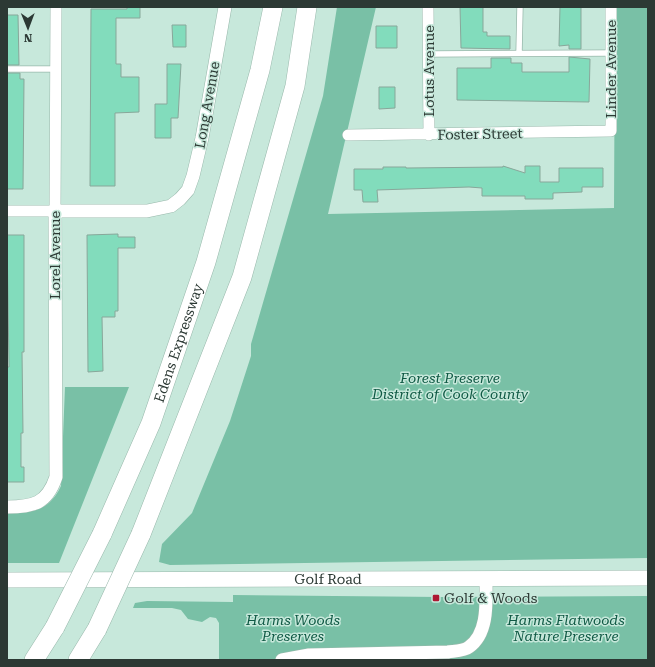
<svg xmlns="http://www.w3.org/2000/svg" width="655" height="667" viewBox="0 0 655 667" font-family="'Roboto Serif',serif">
	<rect width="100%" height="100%" fill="#c7e8db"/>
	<!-- green -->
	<path fill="#79c0a6" d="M337,7H376L328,214L614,208L615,7H648V558L170,565L159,562L162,544L192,513L230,421L251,356V344L323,96Z
		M65,387H129L59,563H7V513C33,513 49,511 61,486Z
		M233,595L441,597L648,596V660H219V623L216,618L210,617L202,622L188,619L181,610L172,608H133L135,603L147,601L233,602Z"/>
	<!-- building -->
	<path fill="#82dcbc" stroke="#88a79a" d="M127,7H140V18H116V64H121V77H139V112L115,113V186H90L91,9H127Z
		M460,7H483V32H487V36H510V49L461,48Z
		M560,7H581V49H569V45L559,46Z
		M7,15H18L19,65H7Z
		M172,25H186V47H173Z
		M376,26H397V48H376Z
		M569,57L590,59L589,102L457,100V68H491V58H511V63H522V72H569Z
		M167,64H181L178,118H171V138H155V104H167Z
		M7,73H20V79H24L23,189H7Z
		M379,87H395V108L379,109Z
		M503,166L525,173V166H540V182H559V168H603V187H582V192L553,193V199H525V196H482V188L469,187L377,190L378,202H363L362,190H354V169H383V167H406V168L503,167Z
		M118,234V237H135V248H118V311H115V317H102L103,371L88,372L87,235Z
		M7,235H24V352H22L23,433H21V467H24V482H7V367H9Z"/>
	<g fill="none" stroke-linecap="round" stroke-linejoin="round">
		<defs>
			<path id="service" d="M519,53L520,7
				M429,54L611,53
				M7,69H55"/>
			<path id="minor" d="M428,7L429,135
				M348,135L611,131V7
				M7,211H55L56,7"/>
			<path id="tertiary" d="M7,507C33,507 47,504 56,477L55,211H147L171,206L180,199L188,190L193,176L202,138L225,7
				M282,660L309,655L448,652C454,651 464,651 469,647C489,633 486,601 486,579"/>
			<g id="secondary">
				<path id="s1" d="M7,580L648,578"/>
			</g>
			<g id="motorway">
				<path id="s2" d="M102,534L151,423L206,262L260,70L273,7"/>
				<path d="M141,534L242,277L295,86L307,7"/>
				<path d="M34,660L55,627"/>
				<path d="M78,660L97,629"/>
			</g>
		</defs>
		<!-- service casing -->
		<use href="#service" stroke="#98b8ab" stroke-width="7"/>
		<!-- minor casing -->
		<use href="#minor" stroke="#98b8ab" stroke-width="12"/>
		<!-- tertiary casing -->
		<use href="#tertiary" stroke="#98b8ab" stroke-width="14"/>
		<!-- secondary casing -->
		<use href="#secondary" stroke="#98b8ab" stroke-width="16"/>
		<!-- motorway casing -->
		<use href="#motorway" stroke="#98b8ab" stroke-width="20"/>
		<!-- service -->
		<use href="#service" stroke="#fff" stroke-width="5.5"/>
		<!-- minor -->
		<use href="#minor" stroke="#fff" stroke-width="11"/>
		<!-- tertiary -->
		<use href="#tertiary" stroke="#fff" stroke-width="13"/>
		<!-- secondary -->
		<use href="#secondary" stroke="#fff" stroke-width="15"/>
		<!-- motorway -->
		<use href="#motorway" stroke="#fff" stroke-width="19"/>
		<defs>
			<path id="motorway-bridge" d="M55,627L102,534
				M97,629L141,534"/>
		</defs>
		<!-- motorway-bridge casing -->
		<use href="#motorway-bridge" stroke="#98b8ab" stroke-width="20" stroke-linecap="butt"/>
		<!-- motorway-bridge -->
		<use href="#motorway-bridge" stroke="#fff" stroke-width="19"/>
	</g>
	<!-- markers -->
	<rect fill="#ad1833" stroke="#c7e8db" stroke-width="1.5" x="432" y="594" width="8" height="8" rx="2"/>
	<g text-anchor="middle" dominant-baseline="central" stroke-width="3" stroke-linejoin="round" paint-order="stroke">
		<!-- street labels -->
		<g font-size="14" fill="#2c3934" stroke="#c7e8db">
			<text transform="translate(611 69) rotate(-90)">Linder Avenue</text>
			<text transform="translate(429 71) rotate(-90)">Lotus Avenue</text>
			<text transform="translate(207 105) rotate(-80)">Long Avenue</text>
			<text transform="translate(480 134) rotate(-1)">Foster Street</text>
			<text transform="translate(55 255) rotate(-90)">Lorel Avenue</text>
			<text stroke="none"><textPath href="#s2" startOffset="206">Edens Expressway</textPath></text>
			<text stroke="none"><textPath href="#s1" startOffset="321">Golf Road</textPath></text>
		</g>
		<!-- park labels -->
		<g font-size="14" font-style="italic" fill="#0f5944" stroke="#c7e8db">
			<text x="450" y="378">Forest Preserve<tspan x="450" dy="16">District of Cook County</tspan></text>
			<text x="293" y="620">Harms Woods<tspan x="293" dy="16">Preserves</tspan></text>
			<text x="566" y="620">Harms Flatwoods<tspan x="566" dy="16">Nature Preserve</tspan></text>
		</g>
		<!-- poi labels -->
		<g font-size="14" fill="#2c3934" stroke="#c7e8db" text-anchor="start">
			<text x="444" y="598">Golf &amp; Woods</text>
		</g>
	</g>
	<!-- border -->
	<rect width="655" height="667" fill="none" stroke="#2c3934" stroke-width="16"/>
	<!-- north arrow -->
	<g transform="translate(28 28) rotate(179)" stroke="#c7e8db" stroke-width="3" paint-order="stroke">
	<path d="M0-3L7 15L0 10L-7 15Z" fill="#2c3934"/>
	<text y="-6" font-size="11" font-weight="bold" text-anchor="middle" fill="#2c3934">N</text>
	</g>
</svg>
